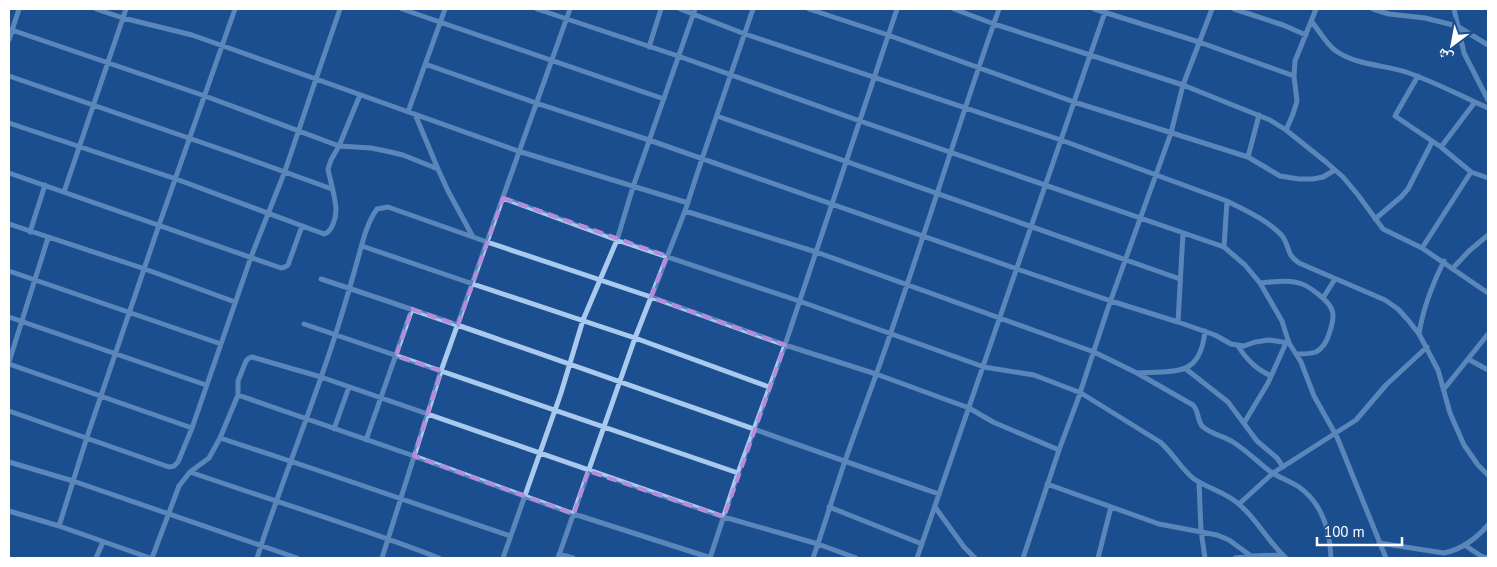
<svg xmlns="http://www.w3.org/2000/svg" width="1497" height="567" viewBox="0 0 1497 567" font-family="'PT Sans','Noto Naskh Arabic',sans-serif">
	<rect width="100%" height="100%" fill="#1b4f8f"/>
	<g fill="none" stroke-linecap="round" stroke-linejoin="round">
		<!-- minor -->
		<path stroke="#a9c9ee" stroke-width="5" d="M96,9L123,18L192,35L316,79L340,9
			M402,9L664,99
			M537,9L678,56L860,121L1224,247L1245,265L1260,283L1282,321L1289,343L1301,362L1314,396L1337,437L1386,558
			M680,9L745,34L1061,140L1227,201C1243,209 1271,222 1283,237C1290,248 1286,254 1299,263L1385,300L1398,309L1408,320L1419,334L1438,370L1450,413L1464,445L1478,465L1488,475
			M809,9L888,35L1074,102L1248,157L1280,176L1299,179H1313L1323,177L1335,170
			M954,9L994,24L1183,85L1270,120L1286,130L1326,162L1343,177L1358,195L1383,229L1422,248L1488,293
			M1094,9L1199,42L1294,76
			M1234,9L1283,25L1306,35
			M1373,9L1389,14L1425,18L1457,26L1488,45
			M1454,9L1464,53L1488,100
			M1311,21C1319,30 1326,44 1336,51C1356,65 1384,65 1406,72C1435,82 1461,96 1488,108
			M9,29L205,96L339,146L371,148L386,151L403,155L438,169
			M9,40L19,9
			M649,47L661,9
			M425,64L536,103L649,140L1017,269L1111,301L1178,322L1215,335L1231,344L1244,346L1255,342L1269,340L1289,343
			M9,76L232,153L332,189
			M1418,76L1396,114L1395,116L1441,147L1471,172L1488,178
			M408,112L445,9
			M415,114L438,169L448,191L473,237
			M717,116L1180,279
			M9,123L176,179L324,234C332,232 336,218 336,210C336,199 330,180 328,169L331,160L339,146L360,95
			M1286,130L1293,114L1297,101L1294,76L1295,61L1316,9
			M1441,147L1475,102
			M1248,157L1259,115
			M9,173L281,268L285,267L288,265L302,226
			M64,192L126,9
			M503,198L617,240L799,301L984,367L1034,375L1081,393L1160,442C1173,453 1181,469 1194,479C1209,489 1228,493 1241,506C1258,521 1269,543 1286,558
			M685,211L816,252L1094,352L1137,373L1193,405C1199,411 1197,420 1202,426C1210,434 1224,436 1233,442C1247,451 1259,463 1272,473C1281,478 1291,482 1299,487C1323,504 1330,531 1331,558
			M1375,219L1401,197L1408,189L1432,142
			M9,224L145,269L235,302
			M30,232L45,185
			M362,246L473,284L635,338L769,387
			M1224,247L1227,201
			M1422,248L1471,172
			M1453,268L1469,251L1488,235
			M9,271L221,344
			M321,279C528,347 733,423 939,494
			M1260,283C1273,282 1289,279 1302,284C1308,286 1313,290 1318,294C1335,307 1336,314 1329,334C1327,341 1323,348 1316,352C1310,354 1303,354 1297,354
			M1323,298L1335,279
			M9,317L206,385
			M1178,322L1183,233
			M304,324L738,473
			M1419,334C1423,308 1432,285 1444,261
			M1238,346C1247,360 1256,369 1271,376
			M1468,359L1488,370
			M9,362L48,238
			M9,364L192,428
			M1186,369L1228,402L1257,441L1277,458L1283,467
			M1137,373C1174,370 1200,379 1205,331
			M1444,389L1488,334
			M238,395L414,456L574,514L711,558
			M9,411L169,467L174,466L178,462L192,428L251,257L285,171L316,79L518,151L688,203
			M1244,423L1268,383L1286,343
			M334,429L349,387
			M220,438L311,468L510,536
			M366,440L412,309
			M9,462L73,481L297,558
			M190,472C273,501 357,526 439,558
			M1199,482L1201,531L1205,558
			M1047,484L1159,524L1217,535L1229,540L1251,556
			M1239,504L1273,473L1356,420L1386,385L1427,347
			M829,507L922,544
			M935,507L964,547L975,558
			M9,511L59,526L150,558
			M59,526L87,437L159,225L235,9
			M1379,543L1444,553C1463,549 1476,539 1488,525
			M1466,546L1481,556L1487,558
			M559,554L573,558
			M96,558L103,542
			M152,558L179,486L190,472L209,458L220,438L238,395V381L246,361L249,358L252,357L321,377L724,517L818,544L856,558
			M257,558C281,483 311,411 335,336C343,311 350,287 357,262C362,245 366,224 377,209L388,207L487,242L651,297L785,345L876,374L969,408L993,422L1059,450
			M382,558L441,371L570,9
			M503,558L561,393L583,320L617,240L633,187L695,9
			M558,558L635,338L685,211L702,159L753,9
			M710,558L738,473L785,345L897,9
			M813,558C824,527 833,496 844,464C859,420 876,377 891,332C928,225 961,116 999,9
			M917,558L1106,9
			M1023,558L1059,450L1078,399L1108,308L1171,133L1183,85L1212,9
			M1098,558L1111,507
			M1235,558L1251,556L1283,555"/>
	</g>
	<!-- marked area -->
	<path d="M0 0H1497V567H0ZM503,198L667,256L651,297L785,345L724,517L588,471L574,514L414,456L441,371L396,356L412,309L458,325Z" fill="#1b4f8f" fill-opacity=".55" fill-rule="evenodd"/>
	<path fill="none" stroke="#b68bdc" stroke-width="4" stroke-dasharray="10 6" stroke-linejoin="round" d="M503,198L667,256L651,297L785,345L724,517L588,471L574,514L414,456L441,371L396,356L412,309L458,325Z"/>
	<!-- border -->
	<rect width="1497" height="567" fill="none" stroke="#ffffff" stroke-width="20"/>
	<!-- north arrow -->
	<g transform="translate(1452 45) rotate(212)" stroke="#1b4f8f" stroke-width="4" paint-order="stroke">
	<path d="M0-4L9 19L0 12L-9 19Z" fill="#ffffff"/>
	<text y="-8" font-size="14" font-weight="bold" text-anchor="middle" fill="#ffffff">ش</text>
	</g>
	<!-- scale -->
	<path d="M1317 537v8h85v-8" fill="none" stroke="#ffffff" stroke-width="2.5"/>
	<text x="1324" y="537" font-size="15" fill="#ffffff" stroke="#1b4f8f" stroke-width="4" paint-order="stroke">100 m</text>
</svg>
